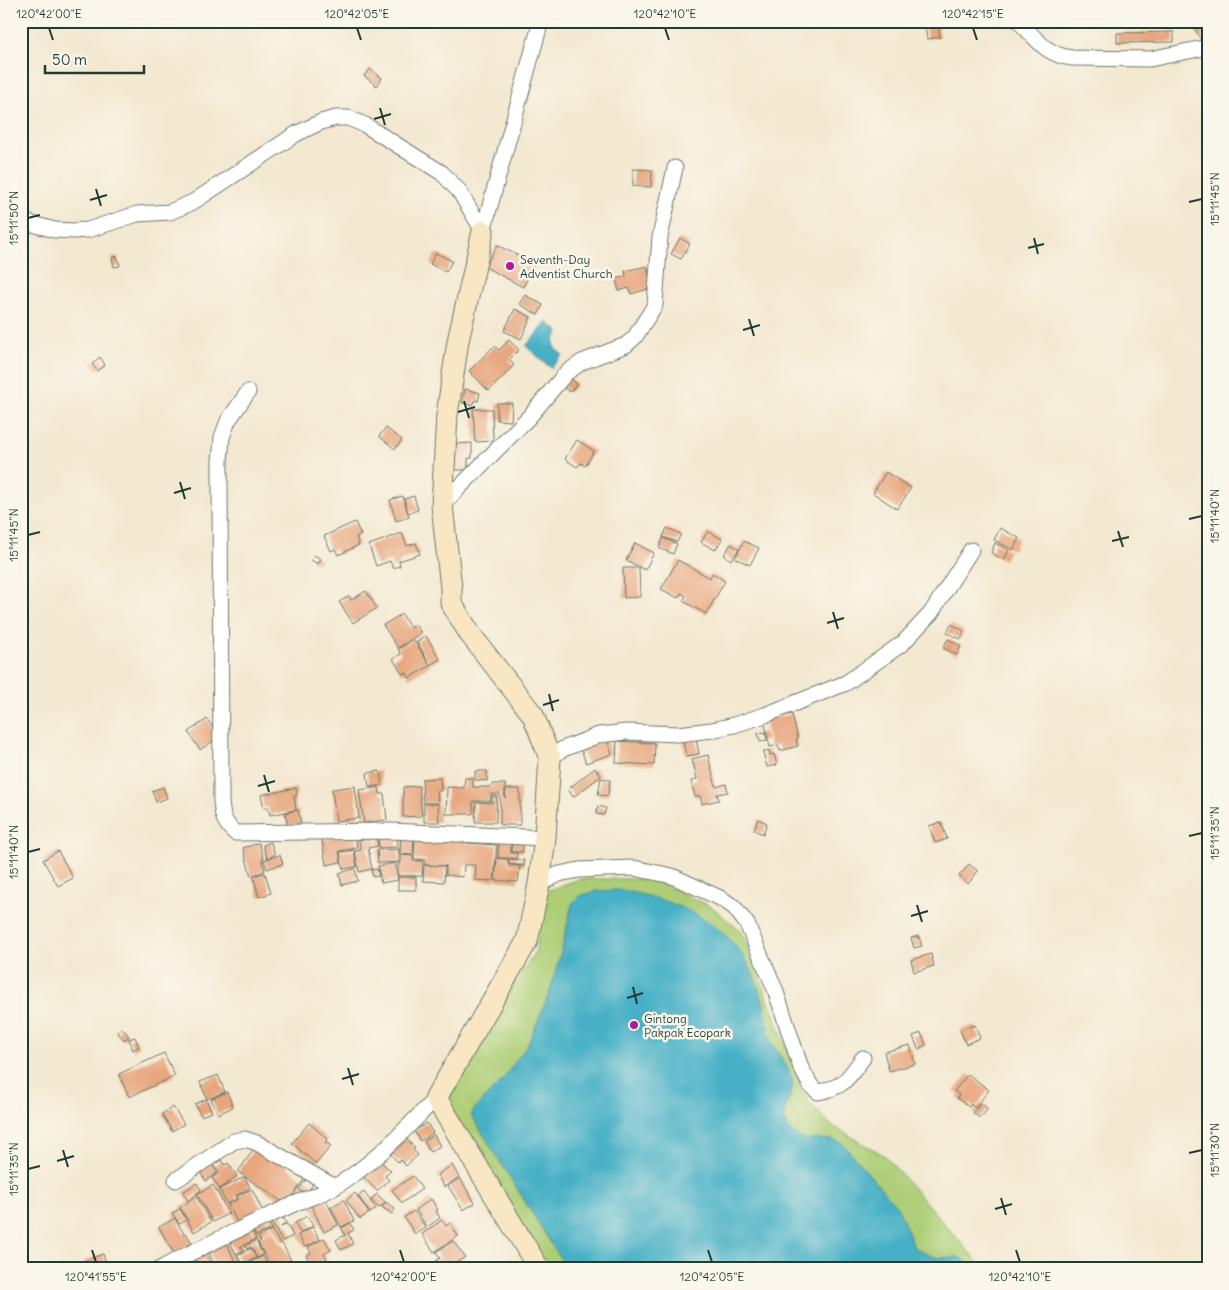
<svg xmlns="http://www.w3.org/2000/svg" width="1229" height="1290" viewBox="0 0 1229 1290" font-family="Delius,sans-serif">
	<rect width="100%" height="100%" fill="#fbf7ec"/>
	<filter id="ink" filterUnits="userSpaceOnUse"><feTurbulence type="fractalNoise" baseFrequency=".02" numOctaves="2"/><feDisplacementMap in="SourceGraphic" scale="10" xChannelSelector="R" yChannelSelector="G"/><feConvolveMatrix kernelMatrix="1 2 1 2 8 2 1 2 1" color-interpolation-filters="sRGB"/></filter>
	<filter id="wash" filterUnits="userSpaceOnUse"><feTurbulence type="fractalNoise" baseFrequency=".0096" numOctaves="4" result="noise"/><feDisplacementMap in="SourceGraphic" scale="20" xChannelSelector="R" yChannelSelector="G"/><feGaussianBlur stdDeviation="1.12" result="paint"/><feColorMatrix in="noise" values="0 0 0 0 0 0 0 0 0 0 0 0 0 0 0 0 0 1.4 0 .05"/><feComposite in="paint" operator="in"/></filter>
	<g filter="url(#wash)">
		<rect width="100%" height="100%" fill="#f3e8d0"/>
		<!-- green -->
		<path fill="#adce76" stroke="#668655" d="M579,879H651L712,907L742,932L807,1100L831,1125L885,1156L984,1269H538L436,1109L536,950L543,892Z"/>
		<!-- water -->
		<path fill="#47b0c6" stroke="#33767d" d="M547,322L559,332L554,341L555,349L563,355L551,368L526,346Z
			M619,890C677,900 736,923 757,984C761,994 765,1006 767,1017C768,1023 768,1029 769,1035C774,1051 789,1065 792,1079C797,1099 772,1110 792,1132C806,1147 825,1134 842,1143L898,1208L914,1247L926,1254L938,1258L958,1257L972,1265L973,1269H567L471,1115L477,1106L501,1082L528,1044L549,994L562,948L572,904L579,896L596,891Z"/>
		<g id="blocks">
			<!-- building -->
			<path fill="#e7a67e" d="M1201,21H1207L1208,23V33L1200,38L1193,26Z
				M938,24L940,37L927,39L925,25Z
				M1174,32V42L1117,43V33Z
				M370,69L382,78L377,86L364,76Z
				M633,169L652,170L651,187L633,186Z
				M680,238L690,244L681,259L671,254Z
				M497,245L535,264L523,287L485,267Z
				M436,253L452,261L446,272L430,264Z
				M117,256L120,266L114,267L112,258Z
				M647,266L652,288L631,294L629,288L619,291L616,279L626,276L625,271Z
				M525,295L543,305L538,315L519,304Z
				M515,309L531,317L521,339L504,331Z
				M509,340L519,350L509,360L514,365L489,391L469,371L494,346L499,350Z
				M100,357L105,365L97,371L92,364Z
				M570,378L577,384L570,392L563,387Z
				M465,389L480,393L478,401L475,400L473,405L462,403Z
				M497,403H512L511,421L497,420Z
				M473,409H492L493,441L475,442Z
				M386,428L402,440L395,449L379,436Z
				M577,440L594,451L585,466L581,463L577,467L565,459Z
				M472,443V458H468V470H453V444Z
				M886,472L911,488L897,509L873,493Z
				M403,496L409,517L396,521L390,500Z
				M414,496L418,510L408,513L404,499Z
				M355,522L361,535L356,537L359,545L338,555L335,549L331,551L324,536Z
				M667,528L681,534L677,542L663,537Z
				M1000,528L1019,538L1013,550L994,540Z
				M708,531L722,539L715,550L701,542Z
				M402,533L407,546L416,543L420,554L399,561L400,566L393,568L390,561L376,566L369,545Z
				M663,538L677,544L673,554L659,548Z
				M744,541L759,548L750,565L735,558Z
				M635,543L654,553L645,570L626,560Z
				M995,543L1009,550L1004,560L991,553Z
				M731,544L739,549L731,560L724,555Z
				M314,555L321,559L318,564L311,560Z
				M678,560L710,578L712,573L725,581L706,614L683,601L686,596L681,593L678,598L661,589Z
				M623,568H639L640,597L624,598Z
				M366,591L377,608L353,623L339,602L349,596L351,600Z
				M402,614L410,628L416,625L421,633L398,648L383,625Z
				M951,624L964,631L961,639L947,633Z
				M426,636L440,659L430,665L417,642Z
				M948,639L961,646L957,655L943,648Z
				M414,640L430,666L409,678L406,672L402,674L393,659L401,654L398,649Z
				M792,714L798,739L796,740L798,746L780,751L778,745L770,747L764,720Z
				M207,719L219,737L200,750L188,732Z
				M765,732L767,740L760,742L758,733Z
				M696,738L699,754L686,756L683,741Z
				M607,740L612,754L586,763L581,749Z
				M617,741L655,743L654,765L616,763Z
				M769,750L770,755L774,754L777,765L767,767L763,752Z
				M708,755L716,787L726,784L728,792L717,794L719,800L702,804L700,796L695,797L691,781L697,779L692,759Z
				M595,768L601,776L573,797L568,789Z
				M380,771L382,785L369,787L367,773Z
				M475,771H487V781L475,780Z
				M440,778L441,791H437L438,803H423L422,779Z
				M465,778H473V787H492V784H505V798L506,789H520V825H500V794H491V801H473V814H446L447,787L464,788Z
				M601,778L610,780L608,796L598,795Z
				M355,786L359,818L336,821L332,789Z
				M419,786L422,816L403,817V787Z
				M163,787L167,798L156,802L152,791Z
				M379,787L380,794H384L387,820L364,823L359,790Z
				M296,788L297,796H294L296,810L270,815L268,807L264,808L261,795Z
				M492,796H497L496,822H475L476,802L492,803Z
				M424,804H438L439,822H424Z
				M598,806L606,808L604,815L596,814Z
				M298,810L301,823L288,826L285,813Z
				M758,819L767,823L763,834L754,830Z
				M941,822L947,839L935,843L929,826Z
				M355,833L357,848L339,851L341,862L326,865L322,840Z
				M375,833L378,846L368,848L372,869L359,872L355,851L361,850L358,836Z
				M397,833V847L379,848L378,834Z
				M401,834H414L413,855L400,854Z
				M415,836H468L467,843L497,845L494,881L475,880L476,865H464L463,877L446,875V866L425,865V860L414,859Z
				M499,840L511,841V853H517V858H498Z
				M512,840H523V852H511Z
				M271,842L275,855L267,858L263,845Z
				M259,843L264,859H262L265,871L251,876L243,848Z
				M399,849V862L378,863L377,850Z
				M354,850L357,867L343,869L340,852Z
				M58,851L73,878L58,886L43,860Z
				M280,855L283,864L267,869L264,860Z
				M401,855L413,856V861H423L422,876H398V863H401Z
				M497,858L508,859V865L520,866L518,882L495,880Z
				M509,859L524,860V866L509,864Z
				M395,863L398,880L381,883L378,866Z
				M969,864L978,871L968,884L959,876Z
				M424,865L445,866L444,882L423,881Z
				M355,869L358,881L342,885L339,873Z
				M377,869L379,876L373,877L371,870Z
				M265,873L271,893L259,897L253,876Z
				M398,877H416V890H398Z
				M919,936L922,946L914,948L911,938Z
				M931,954L934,966L914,972L911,960Z
				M975,1025L980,1038L966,1044L960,1030Z
				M122,1028L129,1036L124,1040L117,1032Z
				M921,1033L926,1045L918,1049L913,1036Z
				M135,1037L139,1047L133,1050L129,1039Z
				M910,1045L915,1064L889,1071L884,1052Z
				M164,1053L175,1076L129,1097L119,1074Z
				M968,1074L989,1090L975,1108L971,1104L969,1107L957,1098L959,1095L954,1091Z
				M218,1075L225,1092L207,1099L200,1082Z
				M227,1092L233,1107L218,1114L211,1099Z
				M206,1099L212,1112L201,1116L195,1104Z
				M981,1103L988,1109L980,1118L973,1113Z
				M173,1107L184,1124L172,1131L162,1114Z
				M309,1123L328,1139L325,1142L331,1146L316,1164L292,1143Z
				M427,1123L433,1133L420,1141L414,1131Z
				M403,1135L415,1148L413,1150L418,1155L406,1166L400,1160L398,1162L386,1150Z
				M434,1135L440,1146L430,1152L424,1141Z
				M256,1146L304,1179L287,1205L238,1172Z
				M208,1160L217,1173L206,1181L197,1168Z
				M222,1160L225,1165L228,1163L237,1176L220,1189L212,1178L219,1173L214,1166Z
				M379,1160L391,1171L385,1176L389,1180L377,1191L362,1175Z
				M452,1165L459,1177L444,1187L437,1175Z
				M413,1176L422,1189L402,1203L392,1190Z
				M245,1177L250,1188L235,1196L237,1199L227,1204L219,1189Z
				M460,1178L475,1203L463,1210L448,1186Z
				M306,1179L313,1184L306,1194L299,1190Z
				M197,1183L201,1190L188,1201L183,1192Z
				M213,1185L229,1213L213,1222L197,1194Z
				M252,1189L262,1210L237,1222L228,1204L238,1199L237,1196Z
				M364,1192L376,1209L370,1213L358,1196Z
				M355,1193L369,1213L360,1219L346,1200Z
				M377,1194L385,1202L379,1208L371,1200Z
				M197,1197L211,1222L194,1232L180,1207Z
				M325,1198L338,1225L324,1232L311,1205Z
				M431,1199L438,1210L436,1211L440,1218L427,1227L416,1210Z
				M344,1200L354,1221L341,1227L331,1207Z
				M386,1202L395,1209L392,1214L382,1207Z
				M180,1209L187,1220L179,1224L172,1213Z
				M414,1211L426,1228L415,1234L404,1217Z
				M281,1213L286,1223L281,1227L287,1224L293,1236L282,1241L269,1219Z
				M307,1216L313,1226L300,1233L295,1223Z
				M175,1218L184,1234L186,1233L192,1243L174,1254L159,1227Z
				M266,1218L272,1229L256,1236L251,1226Z
				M442,1220L446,1226L450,1223L458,1236L434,1252L422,1234Z
				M350,1223L354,1230L348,1233L353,1244L341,1250L336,1240L345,1235L342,1228Z
				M249,1225L256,1239L240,1247H242L244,1250L236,1254L227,1236Z
				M313,1227L320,1240L305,1247L298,1235Z
				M272,1230L280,1244L282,1243L293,1264L286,1267L287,1269H272L258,1243L261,1241L258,1237Z
				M324,1238L331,1250L324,1254L327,1259L312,1267L306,1255L311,1253L308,1247Z
				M225,1239L238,1268L236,1269H216L206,1247Z
				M256,1240L263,1255L257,1258L251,1247L247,1249L245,1246Z
				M453,1241L465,1257L447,1269H441L436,1261L440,1258L436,1252Z
				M251,1248L256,1258L242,1265L237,1255Z
				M205,1251L212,1269H197L194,1261L196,1269H177L190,1264L187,1258Z
				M103,1254L108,1269H86L84,1261Z
				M263,1256L269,1269H251L248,1263Z"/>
		</g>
	</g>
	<g filter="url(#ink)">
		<use href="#blocks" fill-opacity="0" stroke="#69796b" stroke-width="1"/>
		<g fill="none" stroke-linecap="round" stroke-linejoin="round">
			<defs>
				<path id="street" d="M1019,21C1036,39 1046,55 1072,58L1150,59L1203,48L1208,44
					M21,221L55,230L72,231L88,230L137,214L170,212L193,202L296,134L321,122L336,118H348L365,125L442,173L459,191L483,231
					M483,231L541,21
					M248,392L228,421L222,437L220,461L221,801C222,816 224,823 235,833L391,831L545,838
					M442,505L530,416L566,373L582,362L626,345L635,337L655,305L660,237L675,168
					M550,758L563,749L599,735L627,732L678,734L712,730L734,725L765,715L846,683L903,643L931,613L971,550
					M539,884L559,874L579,870L634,868L672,876L720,898L734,907L747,924L775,989L801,1068L811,1086L818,1092C845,1087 847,1079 863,1058
					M176,1180L234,1141L245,1139L257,1143L335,1187
					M160,1269C204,1245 249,1225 294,1204C308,1198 323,1194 336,1186C374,1164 405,1129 436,1098"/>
				<path id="secondary" d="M483,231L458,341L447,415L442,505L451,588V603L470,634L533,715L550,758L545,838L539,884L527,941L436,1098L539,1269"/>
			</defs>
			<!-- street casing -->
			<use href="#street" stroke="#69796b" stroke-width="17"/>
			<!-- secondary casing -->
			<use href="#secondary" stroke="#69796b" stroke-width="23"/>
			<!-- street -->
			<use href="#street" stroke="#fff" stroke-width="15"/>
			<!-- secondary -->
			<use href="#secondary" stroke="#f9e7c3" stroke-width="21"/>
		</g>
	</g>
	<!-- ticks -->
	<path fill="none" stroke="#1f3d34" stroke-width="2" d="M49,28L53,40M357,28L361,40M665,28L669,40M973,28L977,40M380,108L385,125M374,119L391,114M96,189L101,206M90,200L107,195M1189,202L1202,199M28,218L40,215M1034,238L1038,254M1028,248L1044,244M749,319L754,336M743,330L760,325M464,401L469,418M458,412L475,407M180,482L185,499M174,493L191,488M1189,519L1202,516M1118,531L1123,547M28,535L40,532M1112,541L1129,537M833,612L838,629M827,623L844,618M549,694L553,711M543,705L559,700M264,775L269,792M258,786L275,781M1189,836L1202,833M28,852L40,849M917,905L922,922M911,916L928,911M633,987L637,1004M627,998L643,993M348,1068L353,1085M342,1079L359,1074M63,1150L68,1167M1189,1153L1202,1150M57,1161L74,1156M28,1169L40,1166M1001,1198L1006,1215M995,1209L1012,1204M92,1250L96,1262M400,1250L404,1262M708,1250L712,1262M1016,1250L1020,1262"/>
	<!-- markers -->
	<g fill="#b5179e" stroke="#fbf7ec" stroke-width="2">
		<circle cx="510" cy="266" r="5"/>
		<circle cx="634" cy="1025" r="5"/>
	</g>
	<g text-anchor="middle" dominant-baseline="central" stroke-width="5" stroke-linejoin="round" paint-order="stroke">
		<!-- poi labels -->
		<g font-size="12" fill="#1f3d34" stroke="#fbf7ec" text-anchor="start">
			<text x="520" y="259">Seventh-Day<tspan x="520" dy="14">Adventist Church</tspan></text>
			<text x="644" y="1018">Gintong<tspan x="644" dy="14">Pakpak Ecopark</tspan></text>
		</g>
	</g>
	<!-- margin -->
	<rect width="1229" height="1290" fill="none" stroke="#fbf7ec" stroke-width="55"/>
	<!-- scale -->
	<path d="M45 65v8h99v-8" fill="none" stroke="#1f3d34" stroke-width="2.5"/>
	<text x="52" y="65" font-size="15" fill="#1f3d34" stroke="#fbf7ec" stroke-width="4" paint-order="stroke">50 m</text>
	<rect x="28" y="28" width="1174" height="1234" fill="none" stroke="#1f3d34" stroke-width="2"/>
	<g font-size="12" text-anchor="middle" fill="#1f3d34">
		<text x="49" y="18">120°42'00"E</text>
		<text x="357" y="18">120°42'05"E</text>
		<text x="665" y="18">120°42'10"E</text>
		<text x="973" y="18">120°42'15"E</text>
		<text transform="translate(1215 199) rotate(-90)" y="4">15°11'45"N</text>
		<text transform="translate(14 218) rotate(-90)" y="4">15°11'50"N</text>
		<text transform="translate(1215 516) rotate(-90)" y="4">15°11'40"N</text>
		<text transform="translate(14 535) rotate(-90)" y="4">15°11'45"N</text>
		<text transform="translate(1215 833) rotate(-90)" y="4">15°11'35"N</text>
		<text transform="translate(14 852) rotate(-90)" y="4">15°11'40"N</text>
		<text transform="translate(1215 1150) rotate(-90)" y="4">15°11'30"N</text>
		<text transform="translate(14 1169) rotate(-90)" y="4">15°11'35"N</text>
		<text x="96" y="1281">120°41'55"E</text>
		<text x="404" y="1281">120°42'00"E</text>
		<text x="712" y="1281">120°42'05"E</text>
		<text x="1020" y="1281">120°42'10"E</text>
	</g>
</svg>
